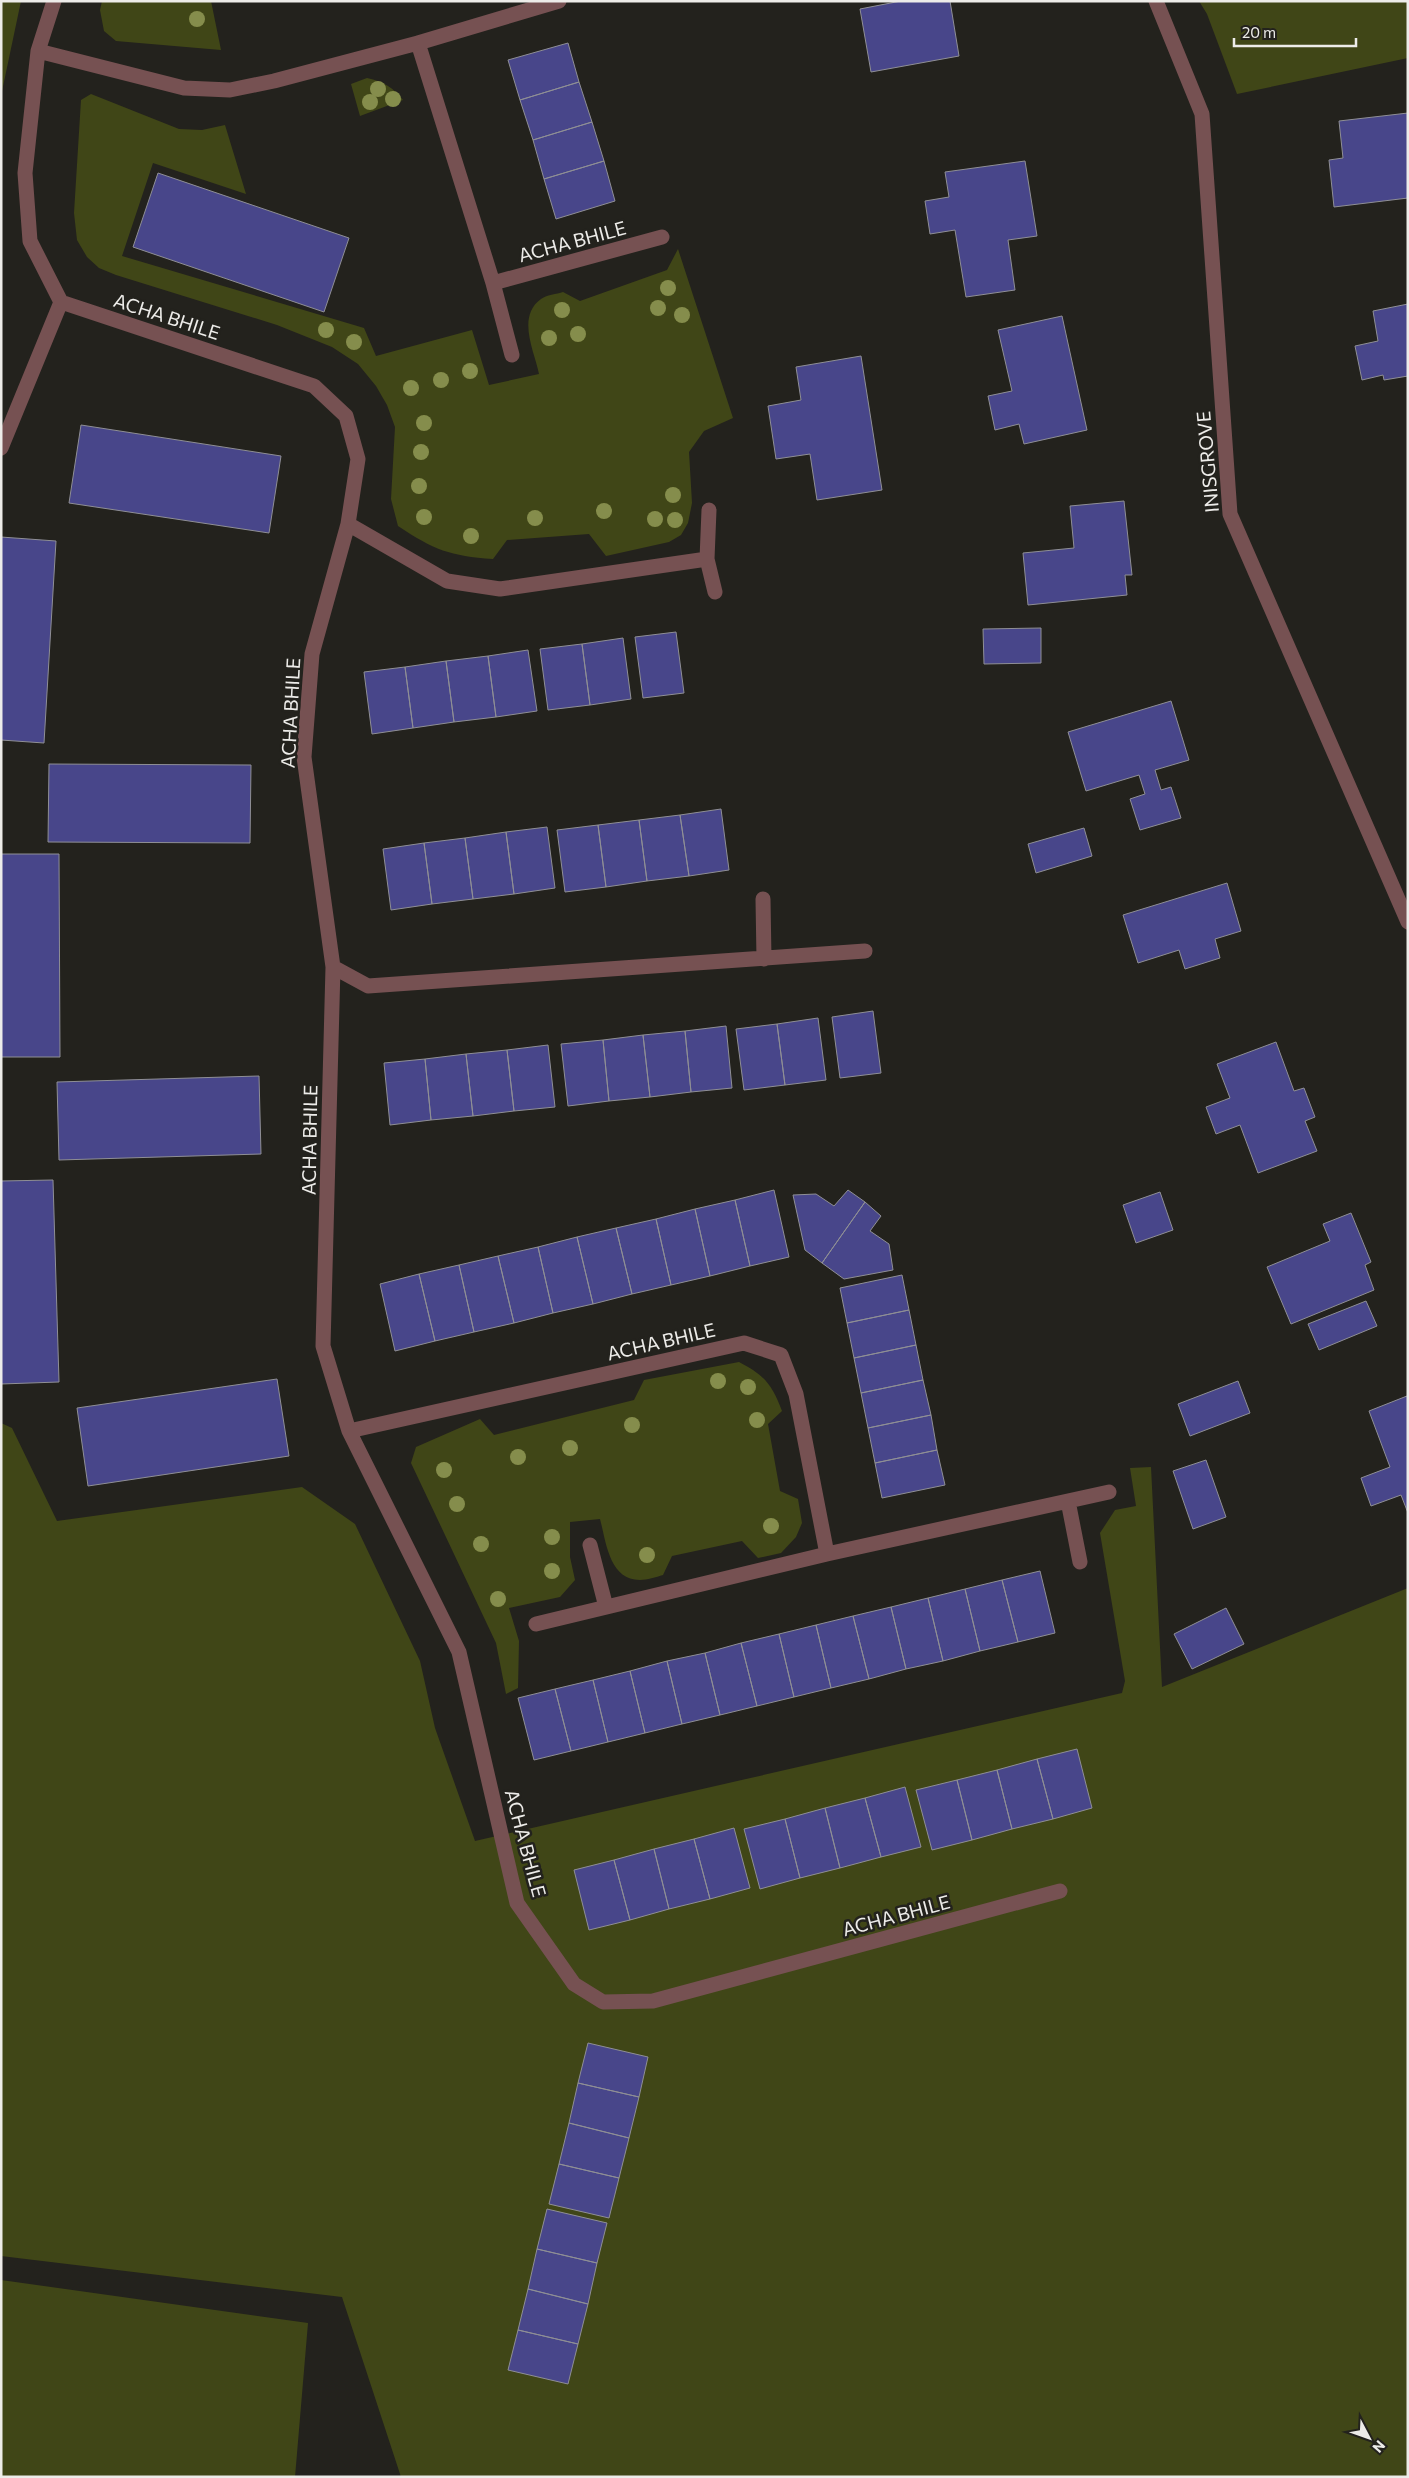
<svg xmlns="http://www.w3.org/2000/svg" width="1409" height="2478" viewBox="0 0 1409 2478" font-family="Commissioner,sans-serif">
	<rect width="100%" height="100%" fill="#23221d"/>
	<!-- green -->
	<path fill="#404617" d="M1,1H21L1,96Z
		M102,1H211L221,50L116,41L104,31L100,10Z
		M1199,1H1408V58L1237,94L1207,14Z
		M367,78C384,82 393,87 403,100L360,116L351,84Z
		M91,94L179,129L202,130L225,125L246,194L153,163L122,256L364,328L376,356L472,330L489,385L539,374C535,352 516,317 541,299C546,295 557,294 563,292L580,301L667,270L678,249L733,418L704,431L689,452L692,503L688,523L681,535L669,542L606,556L589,534L507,540L493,559C450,556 434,550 398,526L391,499L395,427L387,405L376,386L358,364L332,347L277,325L116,275L99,268L87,257L77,240L74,213L81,100Z
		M739,1362C764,1375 772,1384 782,1411L768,1424L780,1491L798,1499L802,1523L796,1537L781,1553L758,1558L742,1541L672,1556L663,1575C656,1577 647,1580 640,1580C609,1580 606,1541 600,1519L570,1522V1557L575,1580L560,1597L509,1608L519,1641L518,1688L506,1694L496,1643L411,1463L416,1447L480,1419L494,1435L634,1400L644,1380Z
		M1,1423L12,1428L57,1521L302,1487L355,1524L420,1661L435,1728L475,1841L1122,1693L1125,1681L1100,1533L1115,1510L1136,1506L1130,1468L1151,1467L1162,1687L1408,1588V2477H401L342,2297L1,2256Z
		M1,2280L308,2323L295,2477H1Z"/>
	<!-- building -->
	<path fill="#48468a" stroke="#8f8f95" d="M901,1H950L959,56L871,72L860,9Z
		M568,43L579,82L520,100L508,60Z
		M579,82L592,122L533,140L520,100Z
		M1408,113V198L1334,207L1329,160L1343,158L1339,121Z
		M592,122L604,161L544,179L533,140Z
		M604,161L615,201L556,219L544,179Z
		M1025,161L1037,236L1008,240L1015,290L966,297L955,230L930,234L925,201L949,197L945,172Z
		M158,173L349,238L324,312L133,247Z
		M1408,304V376L1384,380L1383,375L1362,380L1355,346L1378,341L1373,311Z
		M1062,316L1087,430L1024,444L1019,424L995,430L988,396L1012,391L998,330Z
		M861,356L882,490L817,500L810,454L776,459L768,406L801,400L796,367Z
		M81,425L281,456L269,533L69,503Z
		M1124,501L1132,575H1125L1127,595L1028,605L1023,553L1074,548L1070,506Z
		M1,537L56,541L44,743L1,740Z
		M1041,628V663L984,664L983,629Z
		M676,632L684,693L643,698L635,637Z
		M623,638L631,699L590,705L582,644Z
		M582,644L590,705L548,710L540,649Z
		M528,650L537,711L496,717L488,656Z
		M488,656L496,717L454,722L446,661Z
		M446,661L454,722L413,728L405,667Z
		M405,667L413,728L372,734L364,672Z
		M1171,701L1189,760L1155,770L1161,790L1171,787L1181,818L1140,830L1130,799L1145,794L1139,775L1086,791L1068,732Z
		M49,764L251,765L250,843L48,842Z
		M721,809L729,870L689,876L680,815Z
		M680,815L689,876L647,881L639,820Z
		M639,820L647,881L606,887L598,825Z
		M598,825L606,887L565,892L557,830Z
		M547,827L555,888L514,894L506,832Z
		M1084,828L1092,856L1036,873L1028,844Z
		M506,832L514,894L473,899L465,838Z
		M465,838L473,899L432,904L424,843Z
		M424,843L432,904L391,910L383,849Z
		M1,854H59L60,1057H1Z
		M1227,883L1241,931L1215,939L1220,958L1185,969L1179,950L1138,963L1123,915Z
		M873,1011L881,1073L840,1078L832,1017Z
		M818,1018L826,1080L785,1085L777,1024Z
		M777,1024L785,1085L744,1090L736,1029Z
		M726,1026L732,1088L691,1092L685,1031Z
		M685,1031L691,1092L650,1097L643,1035Z
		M643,1035L650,1097L609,1101L603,1040Z
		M603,1040L609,1101L568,1106L561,1044Z
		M1276,1042L1294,1091L1304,1088L1315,1117L1305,1121L1317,1151L1258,1173L1240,1125L1216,1134L1206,1107L1230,1098L1217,1064Z
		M548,1045L555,1107L514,1111L507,1050Z
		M507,1050L514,1111L473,1116L466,1054Z
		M466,1054L473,1116L431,1120L425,1059Z
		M425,1059L431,1120L390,1125L384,1063Z
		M259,1076L261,1154L59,1160L57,1082Z
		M53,1180L59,1382L1,1384V1181Z
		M774,1190L789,1257L750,1266L735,1200Z
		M848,1190L865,1202L822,1263L805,1250L793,1195L816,1194L834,1206Z
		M1160,1192L1173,1230L1136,1243L1123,1205Z
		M735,1200L750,1266L710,1276L695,1209Z
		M865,1202L881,1216L870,1231L889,1244L893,1270L844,1279L822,1263Z
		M695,1209L710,1276L671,1285L656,1219Z
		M1351,1213L1371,1262L1365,1265L1374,1290L1291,1324L1267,1267L1330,1241L1323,1224Z
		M656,1219L671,1285L632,1294L616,1228Z
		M616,1228L632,1294L593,1304L577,1237Z
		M577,1237L593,1304L553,1313L538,1247Z
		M538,1247L553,1313L514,1323L498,1256Z
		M498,1256L514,1323L474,1332L459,1265Z
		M459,1265L474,1332L435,1341L419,1274Z
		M419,1274L435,1341L395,1351L380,1284Z
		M902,1275L909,1310L847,1323L840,1288Z
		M1366,1301L1377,1326L1319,1350L1308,1324Z
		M909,1310L916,1345L854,1358L847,1323Z
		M916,1345L923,1380L861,1393L854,1358Z
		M277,1379L289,1456L88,1486L77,1408Z
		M923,1380L931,1415L868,1428L861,1393Z
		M1238,1381L1250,1413L1190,1436L1178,1404Z
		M1407,1396L1408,1398V1513L1401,1495L1371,1506L1361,1478L1390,1467L1369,1411Z
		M931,1415L937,1450L875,1463L868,1428Z
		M937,1450L945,1485L882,1498L875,1463Z
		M1206,1460L1226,1517L1193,1529L1173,1471Z
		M1040,1571L1055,1633L1018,1642L1002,1580Z
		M1002,1580L1018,1642L980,1651L965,1589Z
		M965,1589L980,1651L943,1661L928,1598Z
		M928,1598L943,1661L906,1669L891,1607Z
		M891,1607L906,1669L869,1679L853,1616Z
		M1226,1608L1244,1644L1192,1669L1174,1634Z
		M853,1616L869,1679L831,1688L816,1625Z
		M816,1625L831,1688L794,1697L779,1634Z
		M779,1634L794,1697L757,1706L741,1643Z
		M741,1643L757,1706L720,1715L705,1653Z
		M705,1653L720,1715L682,1724L667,1661Z
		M667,1661L682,1724L645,1733L630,1671Z
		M630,1671L645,1733L608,1742L593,1680Z
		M593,1680L608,1742L571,1751L555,1689Z
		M555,1689L571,1751L534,1760L518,1698Z
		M1077,1749L1092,1808L1053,1819L1037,1759Z
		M1037,1759L1053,1819L1012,1829L997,1770Z
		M997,1770L1012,1829L972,1840L957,1780Z
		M957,1780L972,1840L932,1850L916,1790Z
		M905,1787L921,1847L881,1857L865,1798Z
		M865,1798L881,1857L840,1868L825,1808Z
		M825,1808L840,1868L800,1878L785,1819Z
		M785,1819L800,1878L760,1889L744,1829Z
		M734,1828L750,1888L710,1899L694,1839Z
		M694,1839L710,1899L669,1909L654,1849Z
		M654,1849L669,1909L630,1920L614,1860Z
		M614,1860L630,1920L589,1930L574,1870Z
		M588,2043L648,2057L639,2097L578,2083Z
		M578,2083L639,2097L629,2138L569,2123Z
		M569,2123L629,2138L619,2178L559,2164Z
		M559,2164L619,2178L609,2218L549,2204Z
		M547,2209L607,2223L597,2263L537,2249Z
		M537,2249L597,2263L588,2304L528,2289Z
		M528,2289L588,2304L578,2344L518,2330Z
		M518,2330L578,2344L568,2384L508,2370Z"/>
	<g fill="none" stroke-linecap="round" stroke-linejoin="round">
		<!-- street -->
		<path stroke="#765152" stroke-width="15" d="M54,1L38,51L25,173L30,241L61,302L314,386L346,416L358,459L348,524L312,654L304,757L333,967L323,1346L349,1431L744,1343L781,1355L796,1394L827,1554L1109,1492
			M1156,1L1202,114L1230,514L1408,922
			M418,43L559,1
			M38,51L184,88L230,90L274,81L418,43L493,283L512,355
			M493,283L662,237
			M1,448L61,302
			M709,510L707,559L715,592
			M348,524L447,581L500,589L707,559
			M763,899L764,959
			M333,967L368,986L865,951
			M349,1431L459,1652L517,1903L574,1984L603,2002L653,2001L1060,1891
			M1068,1501L1080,1562
			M590,1545L606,1607
			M536,1624L827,1554"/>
	</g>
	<!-- trees -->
	<g fill="#858d4c">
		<circle cx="197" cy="19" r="8"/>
		<circle cx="378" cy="89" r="8"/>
		<circle cx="393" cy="99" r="8"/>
		<circle cx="370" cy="102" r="8"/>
		<circle cx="668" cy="288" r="8"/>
		<circle cx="658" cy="308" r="8"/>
		<circle cx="562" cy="310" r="8"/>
		<circle cx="682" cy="315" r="8"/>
		<circle cx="326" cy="330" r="8"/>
		<circle cx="578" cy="334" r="8"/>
		<circle cx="549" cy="338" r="8"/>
		<circle cx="354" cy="342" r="8"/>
		<circle cx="470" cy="371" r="8"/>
		<circle cx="441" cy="380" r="8"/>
		<circle cx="411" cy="388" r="8"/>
		<circle cx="424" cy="423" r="8"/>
		<circle cx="421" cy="452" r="8"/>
		<circle cx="419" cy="486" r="8"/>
		<circle cx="673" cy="495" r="8"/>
		<circle cx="604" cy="511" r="8"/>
		<circle cx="424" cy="517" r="8"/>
		<circle cx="535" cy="518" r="8"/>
		<circle cx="655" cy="519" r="8"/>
		<circle cx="675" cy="520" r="8"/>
		<circle cx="471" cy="536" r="8"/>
		<circle cx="718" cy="1381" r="8"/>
		<circle cx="748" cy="1387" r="8"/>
		<circle cx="757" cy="1420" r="8"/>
		<circle cx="632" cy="1425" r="8"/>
		<circle cx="570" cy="1448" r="8"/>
		<circle cx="518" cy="1457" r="8"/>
		<circle cx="444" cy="1470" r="8"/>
		<circle cx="457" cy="1504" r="8"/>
		<circle cx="771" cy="1526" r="8"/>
		<circle cx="552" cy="1537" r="8"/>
		<circle cx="481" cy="1544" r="8"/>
		<circle cx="647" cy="1555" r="8"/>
		<circle cx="552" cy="1571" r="8"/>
		<circle cx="498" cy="1599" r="8"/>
	</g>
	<g text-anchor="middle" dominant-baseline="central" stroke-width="5" stroke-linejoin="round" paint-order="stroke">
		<!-- street labels -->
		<g font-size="19" fill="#edece9" stroke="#23221d">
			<text transform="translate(572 241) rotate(-15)">ACHA BHILE</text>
			<text transform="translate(167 316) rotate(18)">ACHA BHILE</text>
			<text transform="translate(1207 462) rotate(-95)">INISGROVE</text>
			<text transform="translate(290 713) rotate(-87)">ACHA BHILE</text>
			<text transform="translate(309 1140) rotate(-89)">ACHA BHILE</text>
			<text transform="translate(661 1341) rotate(-13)">ACHA BHILE</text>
			<text transform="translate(526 1843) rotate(75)">ACHA BHILE</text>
			<text transform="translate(896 1915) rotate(-15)">ACHA BHILE</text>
		</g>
	</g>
	<!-- border -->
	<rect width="1409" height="2478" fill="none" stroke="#edece9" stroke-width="5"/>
	<!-- north arrow -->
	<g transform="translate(1369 2438) rotate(131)" stroke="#23221d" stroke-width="4" paint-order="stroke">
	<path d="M0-4L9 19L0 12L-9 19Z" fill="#edece9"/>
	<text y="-8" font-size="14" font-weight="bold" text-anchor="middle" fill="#edece9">N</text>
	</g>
	<!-- scale -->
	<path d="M1234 38v8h122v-8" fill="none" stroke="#edece9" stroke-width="2.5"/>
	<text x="1242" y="38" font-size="15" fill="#edece9" stroke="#23221d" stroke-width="4" paint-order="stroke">20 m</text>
</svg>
